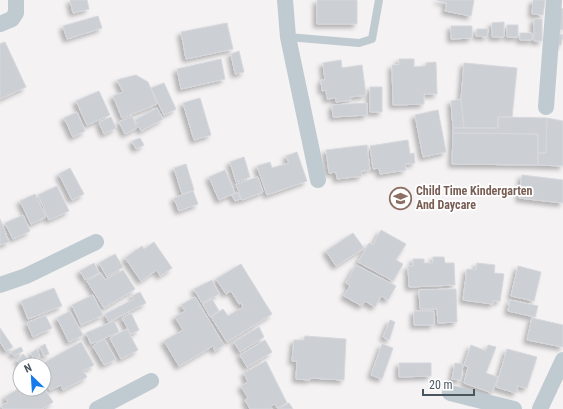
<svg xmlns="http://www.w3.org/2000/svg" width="563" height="409" viewBox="0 0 563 409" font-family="'Roboto Condensed',sans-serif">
	<defs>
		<filter id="shadow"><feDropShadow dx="-3.5" dy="3.5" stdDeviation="2" flood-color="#0004"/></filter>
	</defs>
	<rect width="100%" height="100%" fill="#f4f2f2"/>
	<!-- building -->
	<path fill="#cccfd4" stroke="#d6d8dd" filter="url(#shadow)" d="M70,0H87L89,9L73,13Z
		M317,0H357V24H317Z
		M437,0H474L471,16L445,11L447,3Z
		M533,0H545L543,15L532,14Z
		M560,8L563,9V30L557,29Z
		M98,16L102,28L67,39L63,26Z
		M534,19H542V41H534Z
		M504,22V37H492V23Z
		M227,23L233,49L186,59L181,32Z
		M507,25H518V37H507Z
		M451,26H472V38L451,39Z
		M477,29H488L487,37L476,36Z
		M520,33H532V40H520Z
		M556,34L563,35L561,45L554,44Z
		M5,42L26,87L0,99V44Z
		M239,51L244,72L235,74L231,54Z
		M221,59L225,79L181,89L177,69Z
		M399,59H414V67L426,66V63L436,62L437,94H424V104L393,105L392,65H399Z
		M341,60L342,68L362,65L366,95L350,97L351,100L336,102V98L327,99L326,90L322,91L321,80H325L323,63Z
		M464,63L517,68L512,117H498V128H464L461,99Z
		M136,75L148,82L157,104L122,118L113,96L123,92L117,80Z
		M164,83L176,109L164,115L151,88Z
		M370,87H382V112H370Z
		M99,91L110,115L87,125L76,101Z
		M200,98L211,135L194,140L183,103Z
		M461,99L464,128H453L451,101Z
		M367,103V115L333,117L332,105Z
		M157,108L163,119L141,131L135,120Z
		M438,110L446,152L423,157L415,115Z
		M77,112L85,131L73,137L64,118Z
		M132,116L137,128L125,134L119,122Z
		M111,117L116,128L104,134L99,122Z
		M498,117L547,118L546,153H538V134L453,133V128H498Z
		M547,118L563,121V166L538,165V153H546Z
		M453,133L538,134V165L452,164Z
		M140,138L144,145L136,149L132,141Z
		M408,140L410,154L414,153L415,163L405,164L406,170L380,174L379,168L373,169L370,146Z
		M367,145L370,170L361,171L362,176L337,179L336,172L329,173L326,150Z
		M297,152L307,181L267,195L257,166L270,162L272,168L289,163L286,156Z
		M244,157L250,177L236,182L230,162Z
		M186,164L194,190L182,194L174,168Z
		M70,168L84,194L72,200L59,174Z
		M225,170L235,193L219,200L209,177Z
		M522,175L563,180V203L519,198Z
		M258,177L263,192L242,200L236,184Z
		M57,186L69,211L49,220L38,195Z
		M193,191L198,204L179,211L174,198Z
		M237,192L241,199L235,201L232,195Z
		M35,194L46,217L31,224L20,201Z
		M23,215L30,231L13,239L5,223Z
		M0,219L9,242L0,245Z
		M381,230L406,244L396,260L403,264L393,281L358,262L369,243L373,245Z
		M353,233L364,248L336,266L326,251Z
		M154,242L172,268L160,276L157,270L141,281L125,258L142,246L144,249Z
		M115,254L123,267L107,277L99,263Z
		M433,257H444L445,263H454L455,285L409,287L408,266H413V259H424V263H433Z
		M94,263L99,273L85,280L80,271Z
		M477,263L495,265L494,273L504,274L500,301H493V304L463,300L467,269L476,270Z
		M241,264L272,314L227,342L211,317L223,309L228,316L243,307L241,303L239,304L231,291L226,294L216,279Z
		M356,265L396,286L388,300L381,296L375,307L365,301L362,306L344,296L350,286L346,283Z
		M518,266L541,272L534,301L511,296Z
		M123,270L135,289L104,308L87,281L101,273L105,280Z
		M212,280L219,294L202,303L194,289Z
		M54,288L62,306L28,319L21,301Z
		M456,289L457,322L438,323L437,309H420L419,290Z
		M140,292L146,303L109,322L105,314L134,299L132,296Z
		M93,295L103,315L81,325L72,305Z
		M195,297L224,345L215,351L213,346L179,366L164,341L183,330L175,317L185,311L181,305Z
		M212,299L219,311L210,317L203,304Z
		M510,300L538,306L535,317L508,311Z
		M70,311L83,335L69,342L57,318Z
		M414,311H434V325H414Z
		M131,313L139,330L131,334L122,318Z
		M45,315L52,328L33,337L27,323Z
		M532,318L563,325V347L527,340Z
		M390,320L395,322L389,340L383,337Z
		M114,321L119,332L91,344L86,333Z
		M259,327L264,337L240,352L234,342Z
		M0,328L13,347L6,351L0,342Z
		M127,329L138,350L121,359L110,338Z
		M305,336L346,339L344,380L310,378V380L296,379L297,361H292L294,340H304Z
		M104,339L116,359L104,365L93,346Z
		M265,340L272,352L247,367L240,355Z
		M81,342L94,365L83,371L87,377L63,390L61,385L50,390L44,378V365H40Z
		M45,344L49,354L44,356L40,347Z
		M382,344L393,348L382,379L371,375Z
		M471,345L486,351L488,345L496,347L486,373L498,377L492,393L464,383L468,367L464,365Z
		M21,347L23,351L14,356L11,352Z
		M37,349L40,356L34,360L31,353Z
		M507,349L537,357L527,388L518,386L516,393L496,387Z
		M23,354L31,361L27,365H21L17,361Z
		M266,361L287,403L277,408L275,404L270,406L272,409H250L245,400L248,398L241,386L248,382L244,373Z
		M399,363H431V376L399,377Z
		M455,363L463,364L461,380L452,379Z
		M44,388L53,402L42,409H3L1,406L8,402L5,397L18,389L21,394L30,389Z
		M289,403L293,409H278Z"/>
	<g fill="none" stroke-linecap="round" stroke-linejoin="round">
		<!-- service -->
		<path stroke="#bfcad1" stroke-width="8" d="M288,37L359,43L372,39L379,0"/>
		<!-- minor -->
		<path stroke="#bfcad1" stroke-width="16" d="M285,0L288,37L318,180
			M0,24L12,19L16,13V0
			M546,107L554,0
			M0,285L26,276L96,242
			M450,393L514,409
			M97,409L151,381
			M540,409L563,360"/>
	</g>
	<!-- icons -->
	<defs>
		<symbol id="school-ring" viewBox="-11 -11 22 22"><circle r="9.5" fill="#fff" stroke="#8d6e63" stroke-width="1.5"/><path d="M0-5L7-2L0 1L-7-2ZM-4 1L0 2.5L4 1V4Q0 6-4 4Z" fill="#8d6e63"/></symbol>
	</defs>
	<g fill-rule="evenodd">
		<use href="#school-ring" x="388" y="186" width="25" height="25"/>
	</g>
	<g text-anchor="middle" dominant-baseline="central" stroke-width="3.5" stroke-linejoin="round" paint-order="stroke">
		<!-- education labels -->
		<g font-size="12" font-weight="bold" fill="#785e54" stroke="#fff" text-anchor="start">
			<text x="416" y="191">Child Time Kindergarten<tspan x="416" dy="14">And Daycare</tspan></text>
		</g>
	</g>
	<!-- north arrow -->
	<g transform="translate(32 377) rotate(335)"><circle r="19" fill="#ffffff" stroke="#b6bbbf"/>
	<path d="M0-3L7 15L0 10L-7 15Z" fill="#157aeb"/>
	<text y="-6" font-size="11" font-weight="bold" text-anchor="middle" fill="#495660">N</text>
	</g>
	<!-- scale -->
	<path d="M423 389v6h51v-6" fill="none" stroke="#495660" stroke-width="2"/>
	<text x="429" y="389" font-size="12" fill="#495660" stroke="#ffffff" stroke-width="3" paint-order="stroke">20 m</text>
</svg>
